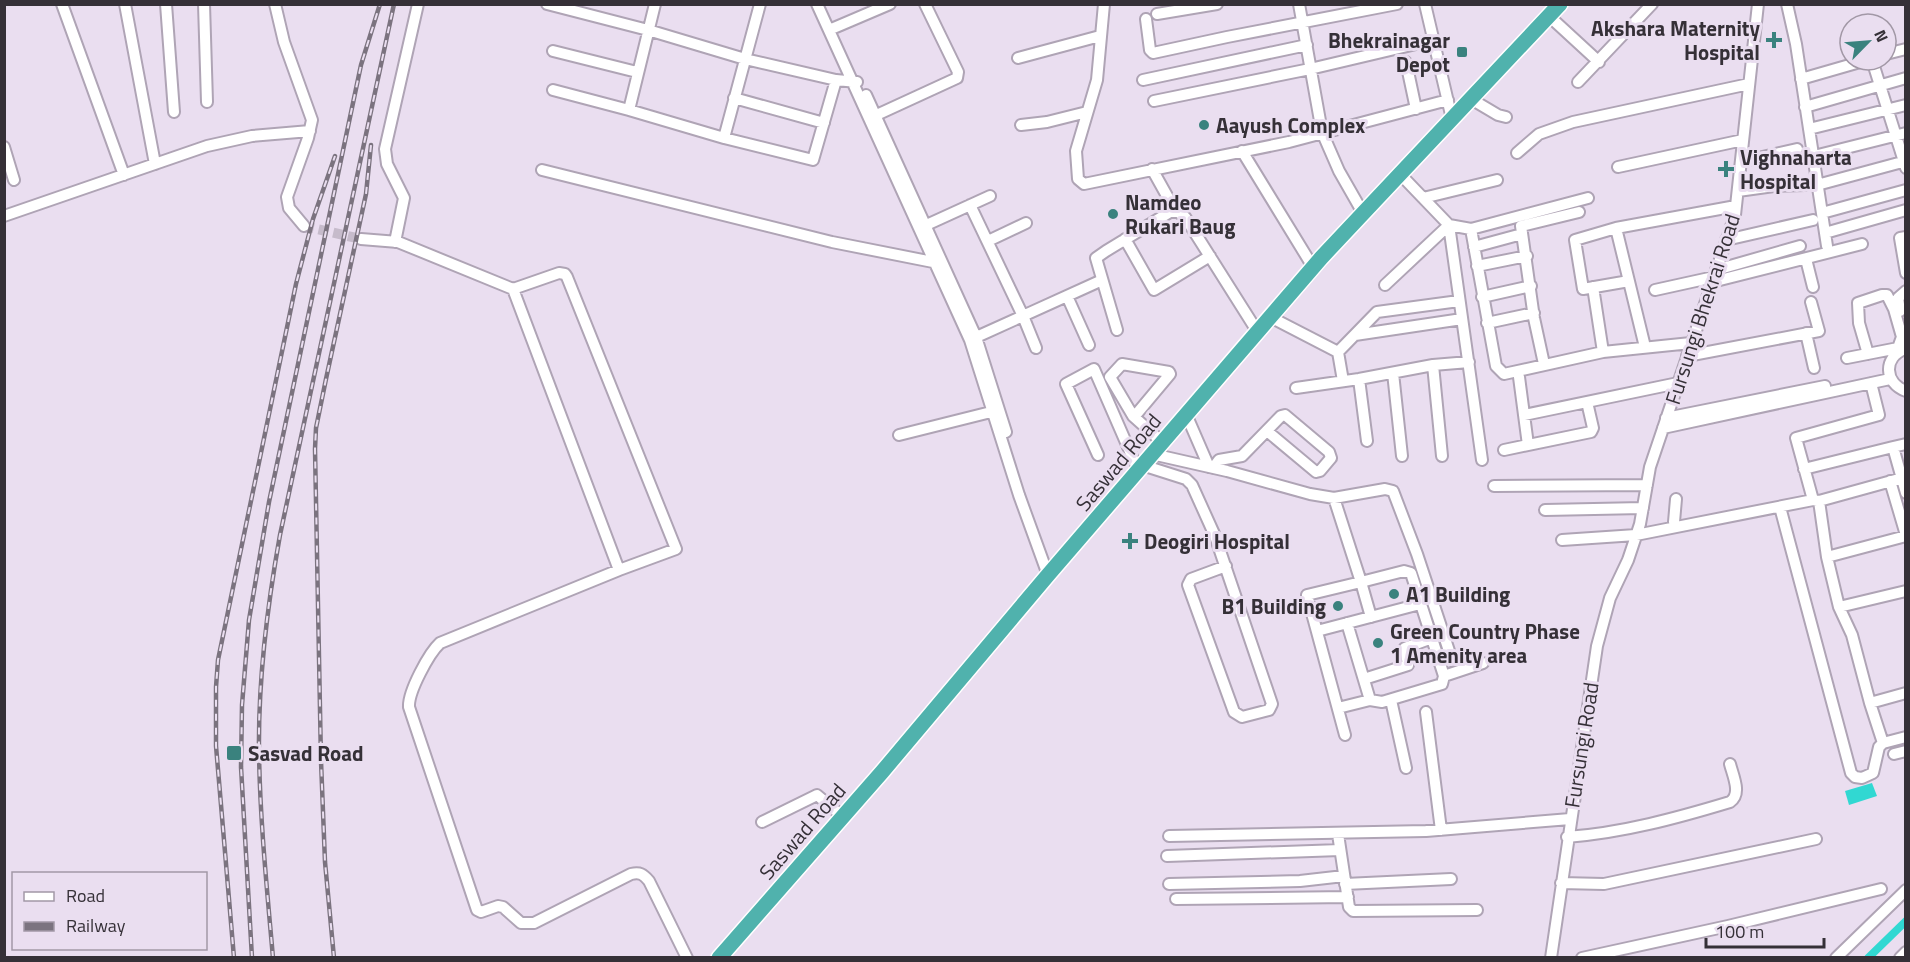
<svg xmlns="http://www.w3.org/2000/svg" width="1910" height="962" viewBox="0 0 1910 962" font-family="'Titillium Web',sans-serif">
	<rect width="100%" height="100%" fill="#eadef0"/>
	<!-- water -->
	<path fill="#31d8d2" d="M1872,783L1877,796L1849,805L1845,791Z"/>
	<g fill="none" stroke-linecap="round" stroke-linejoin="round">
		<!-- canal -->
		<path stroke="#31d8d2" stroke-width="8" d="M1868,958L1906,921"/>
		<!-- minor-tunnel -->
		<path stroke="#c6bbcb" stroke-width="10" stroke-dasharray="10 5" stroke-linecap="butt" d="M304,226L361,239"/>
		<defs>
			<path id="minor" d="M62,4L124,175
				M125,4L155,164
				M166,4L174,112
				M204,4L207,102
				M275,4L284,42L312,120L308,138L287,197L289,208L304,226
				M547,4L648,30L745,59L836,80L857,82
				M655,4L629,110L724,138L760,4
				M817,4L970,340L1019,495L1048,575
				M1104,4L1097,80L1076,151L1078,179L1084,184L1289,142L1448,100
				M1299,4L1322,132L1339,171L1363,213
				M1425,4L1452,119
				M1787,4L1796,44L1827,246
				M1157,14L1217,4
				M1549,16L1599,62
				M1146,19L1150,50L1153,53L1227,37L1397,4
				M829,30L890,4
				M553,51L637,72
				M1886,54L1906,49
				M1018,58L1100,36
				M1872,60L1906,168
				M1406,62L1416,109
				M1801,79L1867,60
				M1143,80L1307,45
				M1578,82L1652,4
				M553,90L629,110
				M866,95L976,337L1006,432
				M734,98L824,123
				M1471,99L1498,115L1506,117
				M1154,101L1310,69L1433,40
				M1805,107L1906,78
				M870,118L957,78L958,72L925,4
				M1021,125L1047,122L1087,112
				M1809,129L1906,105
				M724,138L813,160L836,80
				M4,147L14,180
				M1242,151L1313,267
				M1517,153L1539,134L1573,122L1749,84
				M1814,156L1906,133
				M1741,162L1797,149
				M1618,167L1743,140
				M1152,169L1176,212
				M542,170L832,242L938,263
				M1400,174L1449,225L1471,229L1588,198
				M1817,185L1906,161
				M1738,191L1774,186L1805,185
				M1423,198L1497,180
				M970,205L1023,316L1036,348
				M1822,213L1906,190
				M4,216L207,146L252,136L310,131
				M1449,225L1482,460
				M922,227L990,196
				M1616,228L1645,347
				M1471,229L1496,366L1504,374L1603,352L1691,343
				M1825,233L1906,210
				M1906,237L1900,238L1906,273
				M361,239L398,242L513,289
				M1125,239L1154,290L1210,256
				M1726,240L1813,220
				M988,241L1026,223
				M395,242L404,198L387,164L385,149L418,4
				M1474,247L1522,234
				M1806,259L1813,287
				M1477,266L1527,256
				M1716,270L1800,246
				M1629,281L1583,289L1575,240L1616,228L1736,206
				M1712,282L1862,244
				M1385,285L1449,225
				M1593,287L1603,352
				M1655,290L1714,277
				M1067,296L1089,345
				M1482,297L1531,286
				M1900,311L1898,298L1906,291
				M1270,317L1338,352
				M1487,323L1534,313
				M1117,330L1096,258L1106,251L1170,212H1178L1185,217L1257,331
				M1806,333L1814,368
				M1355,335L1462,319
				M972,339L1100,281
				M1905,349C1883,357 1884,383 1906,391
				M1338,352L1377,312L1459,301
				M1338,352L1343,381
				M1868,354L1859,323L1858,303L1882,295H1887L1894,309L1899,308
				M1687,356L1819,331L1811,302
				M1847,358L1898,348L1902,337L1894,309
				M1544,364L1534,318L1521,226L1579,212
				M1433,365L1442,456
				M1393,373L1402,456
				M1519,377L1528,445
				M1359,379L1367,441
				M1871,383L1879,415L1796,438L1813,500L1819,501L1906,477
				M1296,388L1359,379L1433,365L1469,362
				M1186,414L1209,467
				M1524,415L1678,383
				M1134,417L1170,374L1169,372L1122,364L1110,377L1133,416L1162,442
				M1666,418L1825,386
				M1663,428L1890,379
				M899,435L999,410
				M1906,444L1893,447L1906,493
				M1504,450L1591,432L1593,428L1587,402
				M1152,454L1227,471L1310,494L1334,498L1385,489L1393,491L1417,554L1452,660
				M1098,455L1066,384L1094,369L1138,470
				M1142,465L1186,479L1192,485L1215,536L1272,704L1269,710L1242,717L1234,712L1188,585L1191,579L1226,566
				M1213,468L1219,460L1242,456L1281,416L1285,415L1329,452L1331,458L1320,471L1316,472L1267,431
				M1804,469L1893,447
				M1890,481L1906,535
				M1494,486L1647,485
				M1334,498L1361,582L1404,571L1411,573L1444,676L1442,684L1382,702L1370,700L1347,623
				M1819,501L1827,557L1839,607L1852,635L1870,703L1883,743
				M1780,507L1851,773L1855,777L1862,778L1873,773L1879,747L1883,743L1906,737
				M1545,510L1643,508
				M1674,522L1676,499
				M1562,540L1636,535L1813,500
				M1827,557L1906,536
				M619,570L676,549L567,277L565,274L559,273L513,289L619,570L440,643C429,653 408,692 409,707L477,910L481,912L498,906L503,907L521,923H534L631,874C640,872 643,874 649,881L687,958
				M1839,607L1906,591
				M1317,631L1420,604
				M1444,676L1483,663
				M1364,679L1408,665L1405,648L1432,638
				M1391,700L1406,768
				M1870,703L1906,693
				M1338,708L1370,700
				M1426,712L1441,830
				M1345,735L1307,595L1361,582L1371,617
				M1894,754L1906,751
				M762,822L817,795L842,816
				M1338,834L1349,907L1353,911L1477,910
				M1169,836L1426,831L1570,819
				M1567,837C1622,833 1677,818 1730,802C1742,794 1733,776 1730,764
				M1167,856L1340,850
				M1561,883L1604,884L1816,839
				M1169,884L1300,881L1344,876
				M1345,884L1451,879
				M1176,899L1348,897
				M1551,958L1597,646L1610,598L1628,560L1640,524L1650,467L1735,215L1758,4
				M1582,958L1728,926L1881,889
				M1836,958L1906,890
				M1900,958L1906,952"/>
			<path id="highway" d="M719,958L882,772L1048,575L1321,258L1560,4"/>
		</defs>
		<!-- minor casing -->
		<use href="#minor" stroke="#afa4b5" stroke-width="14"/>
		<!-- highway casing -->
		<use href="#highway" stroke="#fff" stroke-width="18"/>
		<!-- minor -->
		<use href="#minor" stroke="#fff" stroke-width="10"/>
		<!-- highway -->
		<use href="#highway" stroke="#50b2ad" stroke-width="15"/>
		<defs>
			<path id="rail" d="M234,958L216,746V687L218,660L296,284L313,219L335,156
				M252,958L241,767L242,705L249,620L269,502L361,65L380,4
				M273,958C267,889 260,821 259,753C258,679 267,607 280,535L394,4
				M334,958L325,862L321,761L315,449L316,428L326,379L366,194L371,145"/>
		</defs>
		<!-- rail casing -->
		<use href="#rail" stroke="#7b737f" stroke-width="4.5"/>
		<!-- rail -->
		<use href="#rail" stroke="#eadef0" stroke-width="2" stroke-dasharray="7" stroke-linecap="butt"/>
	</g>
	<!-- markers -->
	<g fill="#3a827e" stroke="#eadef0" stroke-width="2">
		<path d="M1771 31h6v6h6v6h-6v6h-6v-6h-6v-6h6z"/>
		<rect x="1456" y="46" width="12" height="12" rx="3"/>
		<circle cx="1204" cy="125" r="6"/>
		<path d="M1723 160h6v6h6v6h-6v6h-6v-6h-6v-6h6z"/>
		<circle cx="1113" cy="214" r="6"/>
		<path d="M1127 532h6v6h6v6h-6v6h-6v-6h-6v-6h6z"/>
		<circle cx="1394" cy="594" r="6"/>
		<circle cx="1338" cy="606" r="6"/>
		<circle cx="1378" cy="643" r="6"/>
		<rect x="226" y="745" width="16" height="16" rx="3"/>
	</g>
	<g text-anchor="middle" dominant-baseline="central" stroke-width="6" stroke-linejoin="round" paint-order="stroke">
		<!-- poi labels -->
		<g font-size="21" font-weight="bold" fill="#353037" stroke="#eadef0" text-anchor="start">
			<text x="1760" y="28" text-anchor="end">Akshara Maternity<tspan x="1760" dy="24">Hospital</tspan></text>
			<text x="1450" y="40" text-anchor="end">Bhekrainagar<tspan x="1450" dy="24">Depot</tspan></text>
			<text x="1216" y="125">Aayush Complex</text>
			<text x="1740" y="157">Vighnaharta<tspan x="1740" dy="24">Hospital</tspan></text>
			<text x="1125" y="202">Namdeo<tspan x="1125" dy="24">Rukari Baug</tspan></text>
			<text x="1144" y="541">Deogiri Hospital</text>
			<text x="1406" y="594">A1 Building</text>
			<text x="1326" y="606" text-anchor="end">B1 Building</text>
			<text x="1390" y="631">Green Country Phase<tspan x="1390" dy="24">1 Amenity area</tspan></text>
			<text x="248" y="753">Sasvad Road</text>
		</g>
		<!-- street labels -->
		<g font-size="21" fill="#353037" stroke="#eadef0">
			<text transform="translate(1702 309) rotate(-72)">Fursungi Bhekrai Road</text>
			<text transform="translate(1118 462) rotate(-50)">Saswad Road</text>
			<text transform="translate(1581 745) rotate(-81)">Fursungi Road</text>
			<text transform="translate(802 831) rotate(-49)">Saswad Road</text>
		</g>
	</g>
	<!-- border -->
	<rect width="1910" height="962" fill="none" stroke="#353037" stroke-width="12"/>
	<!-- legend -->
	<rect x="12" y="872" width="195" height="78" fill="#eadef0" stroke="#a298a6" stroke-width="1.5"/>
	<rect x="24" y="892" width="30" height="9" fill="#ffffff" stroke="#a298a6" stroke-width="1.5"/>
	<text x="66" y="902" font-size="18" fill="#353037">Road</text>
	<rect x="24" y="922" width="30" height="9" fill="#7b737f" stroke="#a298a6" stroke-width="1.5"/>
	<text x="66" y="932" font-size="18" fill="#353037">Railway</text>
	<!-- north arrow -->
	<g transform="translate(1868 42) rotate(65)"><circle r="28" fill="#eadef0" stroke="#a298a6" stroke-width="1.5"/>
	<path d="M0-4.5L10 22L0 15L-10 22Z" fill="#3a827e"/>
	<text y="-9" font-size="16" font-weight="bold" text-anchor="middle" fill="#353037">N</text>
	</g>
	<!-- scale -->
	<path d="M1706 938v9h118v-9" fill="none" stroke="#353037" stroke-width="3"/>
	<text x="1715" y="938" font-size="18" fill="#353037" stroke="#eadef0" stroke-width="4.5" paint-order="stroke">100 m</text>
</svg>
